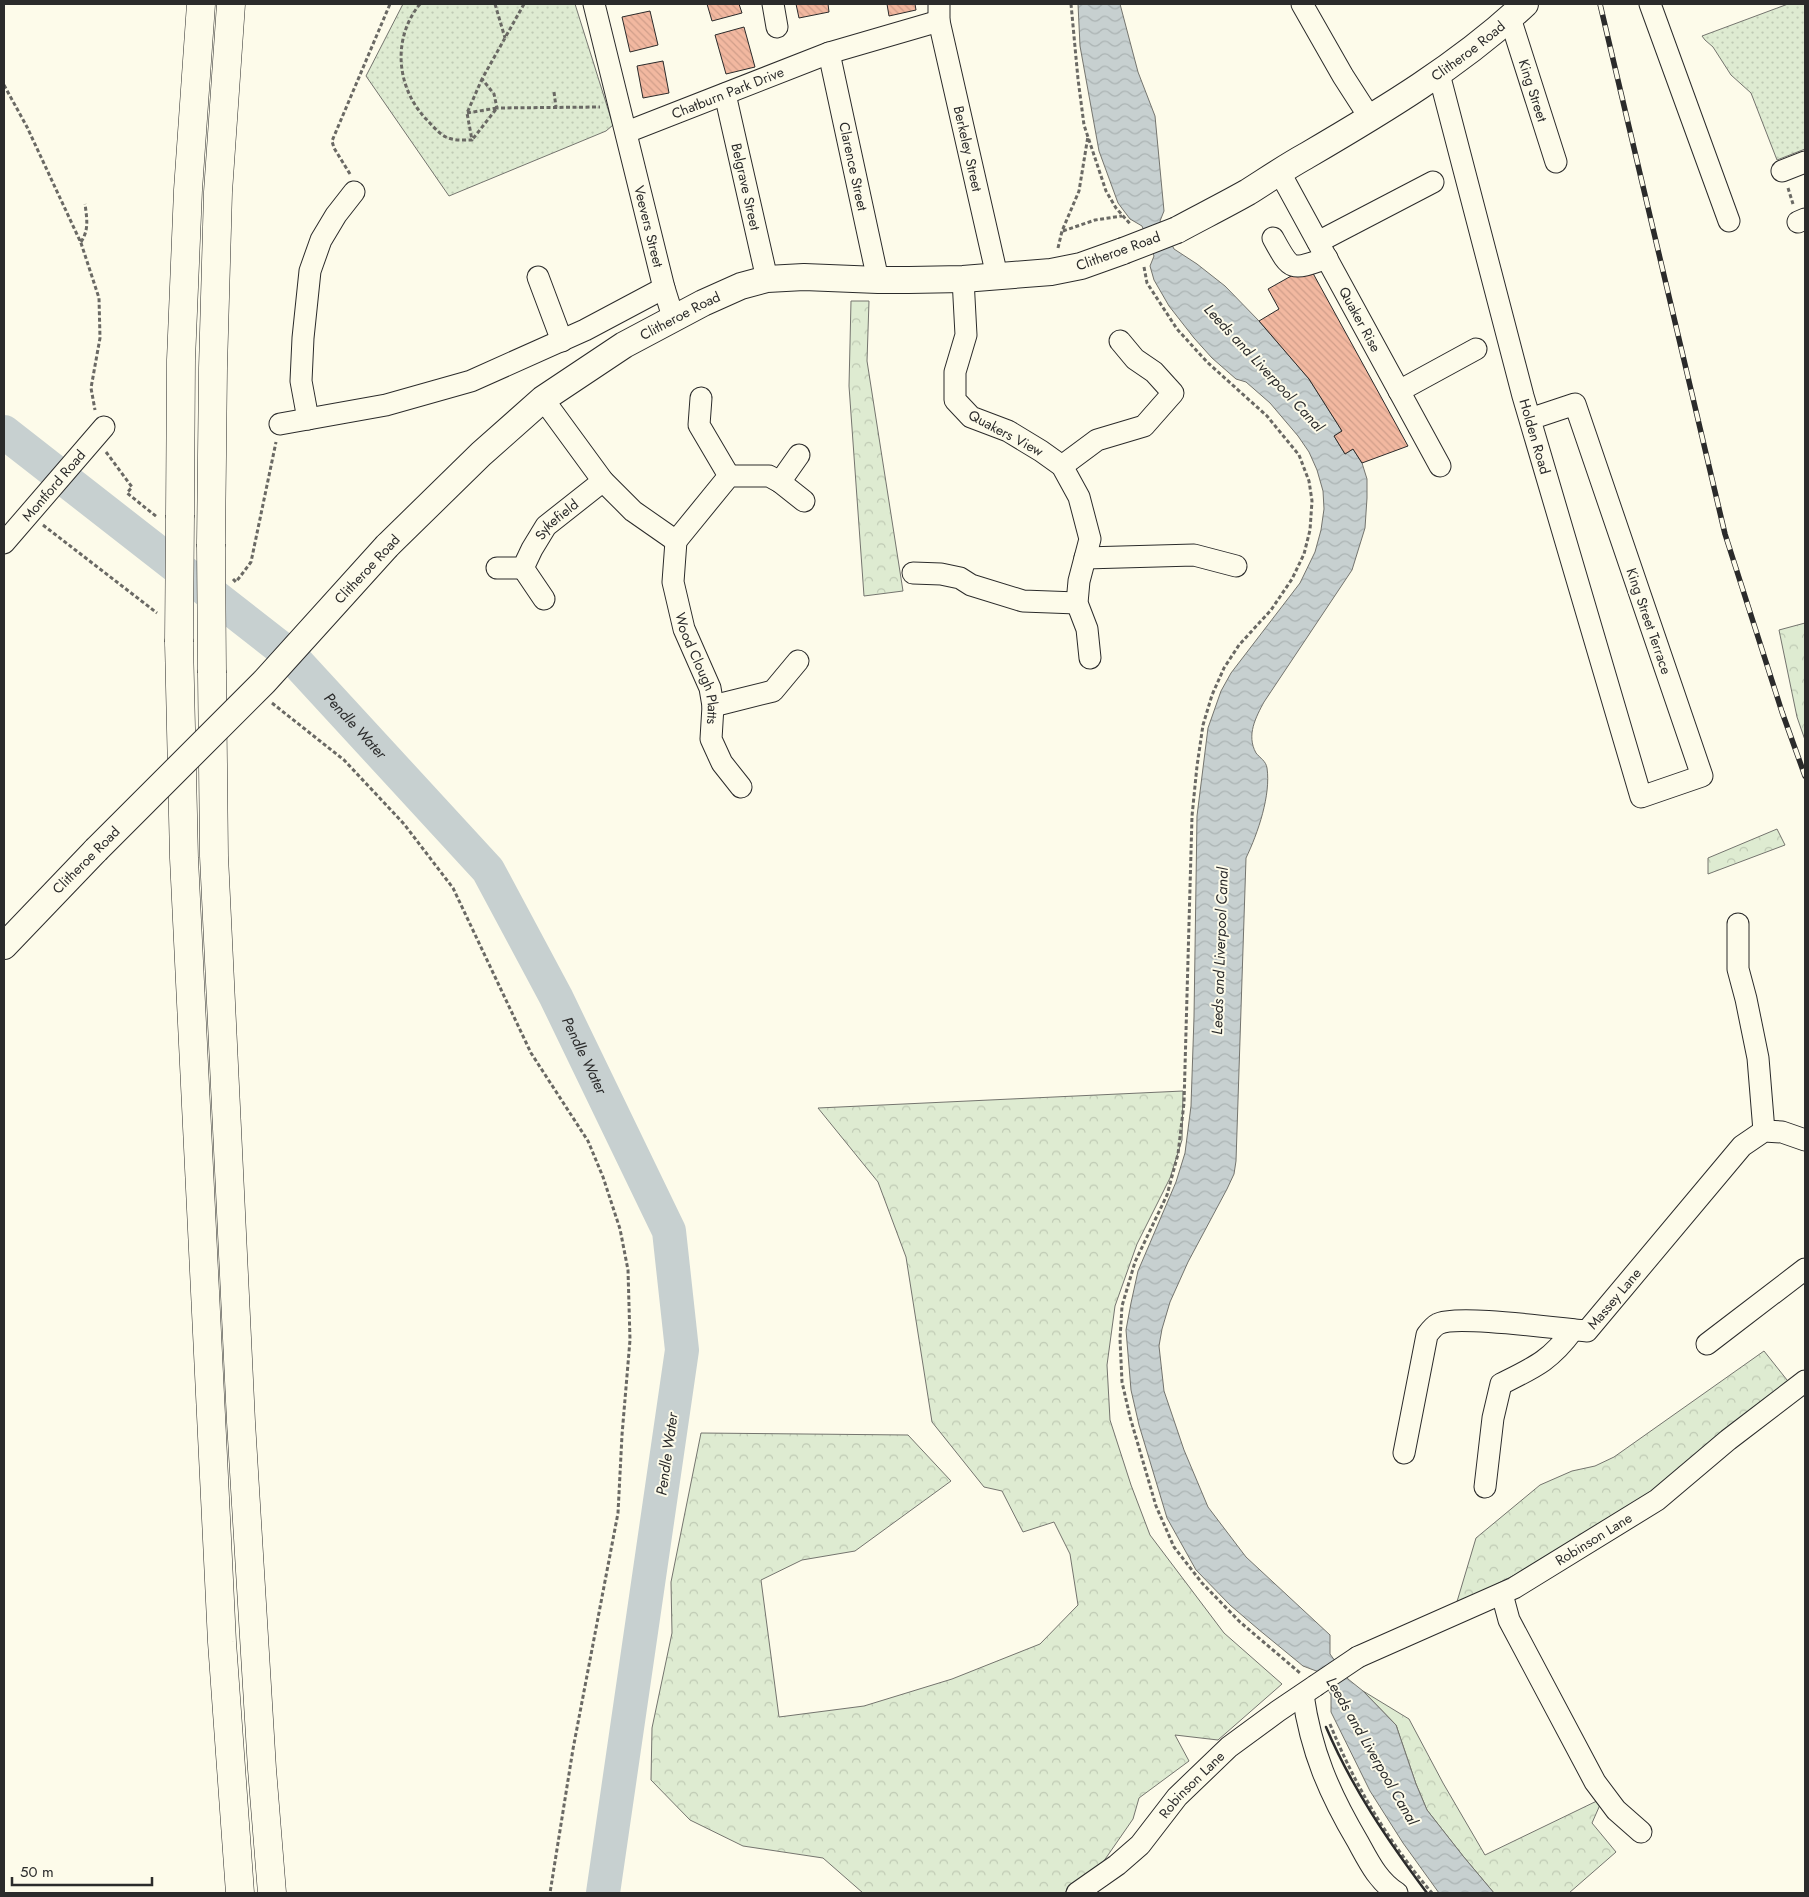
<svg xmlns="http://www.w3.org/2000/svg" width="1809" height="1897" viewBox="0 0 1809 1897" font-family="Jost,sans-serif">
	<defs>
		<pattern id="forest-crowns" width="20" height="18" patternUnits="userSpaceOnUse" patternTransform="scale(1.25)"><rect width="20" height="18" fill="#deebd1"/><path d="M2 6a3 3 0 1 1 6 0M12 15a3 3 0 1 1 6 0" fill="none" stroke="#bfcab4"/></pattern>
		<pattern id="park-dots" width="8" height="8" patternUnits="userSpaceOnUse" patternTransform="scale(1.25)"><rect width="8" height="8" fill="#deebd1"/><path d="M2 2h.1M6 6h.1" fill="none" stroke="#bfcab4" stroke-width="1.8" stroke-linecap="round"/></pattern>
		<pattern id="water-waves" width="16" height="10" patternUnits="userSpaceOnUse" patternTransform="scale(1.25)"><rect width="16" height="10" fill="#c7d0d0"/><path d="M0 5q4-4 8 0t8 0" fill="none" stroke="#abb3b3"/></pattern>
		<pattern id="building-back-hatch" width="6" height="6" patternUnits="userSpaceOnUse" patternTransform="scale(1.25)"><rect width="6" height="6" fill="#f2b8a0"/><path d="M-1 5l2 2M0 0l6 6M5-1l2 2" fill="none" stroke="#d09e8a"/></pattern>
	</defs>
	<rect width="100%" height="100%" fill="#fdfbea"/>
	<!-- forest -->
	<path fill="url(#forest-crowns)" stroke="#74746e" d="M851,301H869L867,361L903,591L864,596L849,386Z
		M1805,623V740L1797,717L1779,630Z
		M1777,829L1785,845L1708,874V858Z
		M1183,1091L1182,1140L1170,1178L1137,1244L1115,1306L1107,1365L1110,1420L1131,1485L1150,1535L1224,1633L1282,1684L1218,1740L1175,1735L1189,1761L1139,1798L1133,1819L1099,1868L1064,1893H863L823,1858L743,1846L690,1820L651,1780L652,1728L672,1633L671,1582L701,1433L908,1435L951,1481L855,1551L802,1560L761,1580L779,1717L864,1706L952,1679L1040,1644L1078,1605L1070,1554L1054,1522L1023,1532L1002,1491L984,1487L932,1422L906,1257L878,1182L818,1108Z
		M1764,1351L1791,1385L1670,1479L1575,1544L1456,1605L1476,1538L1540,1485L1572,1471L1595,1466L1614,1457Z
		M1363,1691L1409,1719L1443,1783L1485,1855L1603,1798L1592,1823L1616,1852L1569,1893H1494L1463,1856L1427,1810L1416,1784L1396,1725Z"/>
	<!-- park -->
	<path fill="url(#park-dots)" stroke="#74746e" d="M403,4H575L613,125L606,131L449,196L366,76Z
		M1788,4H1805V149L1777,160L1751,93L1731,75L1713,47L1705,40L1702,36Z"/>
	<!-- water -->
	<path fill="url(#water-waves)" stroke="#74746e" d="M1078,4H1120L1138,72L1155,116L1164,211L1160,221L1174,249L1197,264L1225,286L1259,321L1309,379L1342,431L1334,436L1345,454L1353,449L1362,463L1367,479V498L1365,528L1352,570L1264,702C1256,717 1246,735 1256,753C1260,758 1266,761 1267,768C1271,795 1258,833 1246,858L1236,1161L1234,1174L1227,1189L1188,1262L1170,1302L1162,1329L1159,1346L1164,1391L1184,1450L1208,1507L1246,1557L1330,1635V1654L1348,1679L1363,1691L1396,1725L1416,1784L1427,1810L1463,1856L1494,1893H1439L1403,1843L1370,1791L1331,1712V1695L1319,1672L1303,1666L1258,1629L1230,1605L1196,1570L1167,1518L1139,1425L1131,1390L1126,1330L1131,1303L1138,1271L1176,1182L1185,1153L1191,1106L1194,1017L1197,816L1208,728L1221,691L1231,673L1300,583L1315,552L1321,530L1324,509L1323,491L1317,470L1309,452L1298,436L1270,403L1246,382L1236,379L1212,358L1194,338L1169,306L1154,280L1150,266L1154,256L1142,226L1130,219L1118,203L1099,151L1080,46Z"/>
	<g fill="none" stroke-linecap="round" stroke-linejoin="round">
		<!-- river -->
		<path stroke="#c7d0d0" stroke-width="34" id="s1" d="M4,432L291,656L488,870L556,997L669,1231L682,1350L603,1893"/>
	</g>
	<!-- building -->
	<path fill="url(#building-back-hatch)" stroke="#2b2b2b" d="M707,4H739L742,13L712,21Z
		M796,4H828L829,12L799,18Z
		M887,4H915L916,10L889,16Z
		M650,11L658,45L630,52L622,17Z
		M744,27L755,67L726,74L715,35Z
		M663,61L669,93L643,98L637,66Z
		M1309,266L1408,446L1362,463L1353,449L1345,454L1334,436L1342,431L1309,379L1259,321L1279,309L1268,289Z"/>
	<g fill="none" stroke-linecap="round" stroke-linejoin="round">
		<defs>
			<g id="minor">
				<path id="s2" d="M594,4L664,288L674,320"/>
				<path d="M773,4L777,27"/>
				<path id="s3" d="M939,4V21L997,276"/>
				<path d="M1302,4L1343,76L1370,118"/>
				<path d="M1650,4L1729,221"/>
				<path id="s4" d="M1510,18L1556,162"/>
				<path id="s5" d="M829,53L878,280"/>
				<path id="s6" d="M1439,74L1523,396L1641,797L1702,776L1575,404L1530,419"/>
				<path id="s7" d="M725,94L767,279"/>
				<path id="s8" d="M627,132L829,53L939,21"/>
				<path id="s9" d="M1279,171L1440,466"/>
				<path d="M1782,171L1805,162"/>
				<path d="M1798,222L1805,219"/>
				<path d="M1273,238C1291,271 1290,271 1327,258"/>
				<path d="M1318,242L1433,182"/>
				<path d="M538,277L562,341"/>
				<path d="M963,279L966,335L955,372V400L971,417L1008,431L1041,451L1062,466L1079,497L1090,539L1079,581L1077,603L1087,629L1090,658"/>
				<path d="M1399,391L1476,349"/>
				<path d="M701,398L699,425L729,476"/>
				<path id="s10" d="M543,399L603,481L633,511L676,541L673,582L684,629L710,688L713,706L711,739L722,763L741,787"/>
				<path d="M308,419L301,381L303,338L310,271L321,240L336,215L354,192"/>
				<path d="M280,424L386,405L471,381L585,330L664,288"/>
				<path d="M1062,466L1097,440L1144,426L1173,393L1154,372L1135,359L1120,341"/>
				<path d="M780,482L799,455"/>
				<path d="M676,541L729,476H769L780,482L804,501"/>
				<path id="s11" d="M4,543L104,427"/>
				<path d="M1085,558L1194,555L1236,566"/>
				<path id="s12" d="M497,568H523L532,549L546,526L603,481"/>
				<path d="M523,568L544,599"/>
				<path d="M913,573L941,574L960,578L971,585L1023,601L1077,603"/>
				<path d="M713,706L773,691L798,661"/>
				<path d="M1738,924V969L1746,999L1758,1058L1764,1131"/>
				<path d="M1707,1344L1805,1269"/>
				<path id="s13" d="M1404,1453L1427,1335C1430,1331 1434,1326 1438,1324C1456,1314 1560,1329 1587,1331L1742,1146L1764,1131L1782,1132L1805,1140"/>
				<path d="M1485,1487L1493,1418L1501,1384C1535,1367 1550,1361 1573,1330"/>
				<path d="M1502,1594L1509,1620L1595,1782L1616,1810L1641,1832"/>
				<path id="s14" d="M1358,1657L1514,1588L1657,1500L1728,1440L1805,1381"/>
				<path d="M1303,1695C1311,1751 1329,1793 1358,1842C1369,1862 1378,1881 1397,1893"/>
				<path id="s15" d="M1077,1893L1117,1865L1140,1845L1177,1797L1229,1747L1278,1711L1315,1686"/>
			</g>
			<g id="major">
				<path id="s16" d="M1177,230C1201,217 1225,205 1248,192C1267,180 1286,167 1306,156C1383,111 1460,65 1525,4"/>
				<path id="s17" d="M387,546L481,454L543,399L624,345L703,303L741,286L767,279L804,277L878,280H909L963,279L1051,272L1081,266L1123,251"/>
				<path d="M4,946L96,850"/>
			</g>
			<path id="highway" d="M180,515L181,360L188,190L201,4
				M211,544L213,368L218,192L231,4
				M179,642L184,858L222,1642L240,1893
				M212,673L214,856L241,1422L262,1769L272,1893"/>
		</defs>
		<!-- minor casing -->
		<use href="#minor" stroke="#2b2b2b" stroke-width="23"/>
		<!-- major casing -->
		<use href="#major" stroke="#2b2b2b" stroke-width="28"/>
		<!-- highway casing -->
		<use href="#highway" stroke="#2b2b2b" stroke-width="29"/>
		<!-- path -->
		<path stroke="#6a6964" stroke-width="3" stroke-dasharray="4 2.5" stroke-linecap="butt" d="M420,4C392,38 396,87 426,119C432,125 438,133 446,137C454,141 464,140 472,140L467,113L482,79
			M495,4L505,38
			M524,4L482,79L494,94L497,108L600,107
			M1071,4L1078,79L1084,125L1106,191L1116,208L1131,225
			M4,85L27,127L81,243L99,298L100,338L91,388L95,410
			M554,92L556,107
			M467,113L497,108L472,140
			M350,174L334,148L332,141L390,4
			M1788,188L1793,204
			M1063,231L1095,220L1122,216
			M81,242C89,230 87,219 85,204
			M1058,248L1062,231L1079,191L1088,136
			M1144,267L1147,283L1177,329L1207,362L1267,416L1299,455L1309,481L1312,501L1310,530L1304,554L1292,579L1271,610L1239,645L1224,668L1212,695L1203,725L1197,766L1192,816L1184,1103L1178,1154L1167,1195L1135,1262L1122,1306L1120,1339L1122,1382L1130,1417L1156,1506L1174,1547L1202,1583L1240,1622L1300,1673
			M106,452L132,487L127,493L157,517
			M43,525L157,613
			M233,579L236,582L251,562L276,442
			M272,703L344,760L404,824L453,888L531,1053L588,1141L603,1177L620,1229L628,1270L630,1340L622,1435L618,1513L573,1749L550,1893
			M1330,1724C1355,1786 1389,1843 1432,1893"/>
		<!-- minor -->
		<use href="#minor" stroke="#fdfbea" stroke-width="21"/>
		<!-- major -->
		<use href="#major" stroke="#fdfbea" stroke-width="26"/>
		<!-- highway -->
		<use href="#highway" stroke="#fdfbea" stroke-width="28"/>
		<defs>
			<path id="rail" d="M1600,4L1725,534L1782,712L1805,776"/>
		</defs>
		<!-- rail casing -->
		<use href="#rail" stroke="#2b2b2b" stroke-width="5.5"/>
		<!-- rail -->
		<use href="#rail" stroke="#fdfbea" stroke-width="4" stroke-dasharray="11" stroke-linecap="butt"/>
		<defs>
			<path id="minor-bridge" d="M1315,1686L1358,1657"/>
			<path id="major-bridge" d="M1123,251L1177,230
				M96,850L264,682L387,546"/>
			<path id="highway-bridge" d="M211,544L212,673
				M179,642L180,515"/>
		</defs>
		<!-- minor-bridge casing -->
		<use href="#minor-bridge" stroke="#2b2b2b" stroke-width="23" stroke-linecap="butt"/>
		<!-- major-bridge casing -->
		<use href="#major-bridge" stroke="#2b2b2b" stroke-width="28" stroke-linecap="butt"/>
		<!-- highway-bridge casing -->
		<use href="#highway-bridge" stroke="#2b2b2b" stroke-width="29" stroke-linecap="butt"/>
		<!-- minor-bridge -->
		<use href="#minor-bridge" stroke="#fdfbea" stroke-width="21"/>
		<!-- major-bridge -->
		<use href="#major-bridge" stroke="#fdfbea" stroke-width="26"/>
		<!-- highway-bridge -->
		<use href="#highway-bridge" stroke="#fdfbea" stroke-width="28"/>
		<!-- wall -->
		<path stroke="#2b2b2b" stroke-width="2.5" d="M1326,1727C1352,1788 1388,1841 1427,1893"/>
	</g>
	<g text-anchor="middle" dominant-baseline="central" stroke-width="4" stroke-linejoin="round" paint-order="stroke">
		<!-- street labels -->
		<g font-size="14" fill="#2b2b2b" stroke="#fdfbea">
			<text stroke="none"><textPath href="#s16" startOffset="342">Clitheroe Road</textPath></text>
			<text stroke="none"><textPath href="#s4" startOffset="76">King Street</textPath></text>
			<text stroke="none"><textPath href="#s8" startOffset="108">Chatburn Park Drive</textPath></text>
			<text stroke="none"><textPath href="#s3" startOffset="148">Berkeley Street</textPath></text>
			<text stroke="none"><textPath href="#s5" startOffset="116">Clarence Street</textPath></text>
			<text stroke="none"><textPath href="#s7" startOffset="95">Belgrave Street</textPath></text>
			<text stroke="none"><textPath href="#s2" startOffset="229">Veevers Street</textPath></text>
			<text transform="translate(1118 251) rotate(-20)">Clitheroe Road</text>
			<text stroke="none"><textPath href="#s17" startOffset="375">Clitheroe Road</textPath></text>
			<text stroke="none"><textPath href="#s9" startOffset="169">Quaker Rise</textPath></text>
			<text transform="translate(1006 433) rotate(28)">Quakers View</text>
			<text stroke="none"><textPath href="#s6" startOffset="375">Holden Road</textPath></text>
			<text stroke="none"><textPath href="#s11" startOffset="76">Montford Road</textPath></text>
			<text stroke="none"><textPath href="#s12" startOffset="86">Sykefield</textPath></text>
			<text transform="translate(367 569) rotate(-47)">Clitheroe Road</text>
			<text transform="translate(1649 621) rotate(71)">King Street Terrace</text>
			<text stroke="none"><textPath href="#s10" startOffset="328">Wood Clough Platts</textPath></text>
			<text transform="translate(86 860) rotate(-45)">Clitheroe Road</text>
			<text stroke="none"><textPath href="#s13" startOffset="328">Massey Lane</textPath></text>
			<text stroke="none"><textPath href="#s14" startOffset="264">Robinson Lane</textPath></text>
			<text stroke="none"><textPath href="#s15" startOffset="159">Robinson Lane</textPath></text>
		</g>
		<!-- water labels -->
		<g font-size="15" font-style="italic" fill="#2b2b2b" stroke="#fdfbea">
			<text transform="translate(1264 368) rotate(47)">Leeds and Liverpool Canal</text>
			<text stroke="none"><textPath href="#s1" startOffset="459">Pendle Water</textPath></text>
			<text transform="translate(1220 951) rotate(-88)">Leeds and Liverpool Canal</text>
			<text stroke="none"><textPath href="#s1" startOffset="864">Pendle Water</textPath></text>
			<text transform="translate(667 1454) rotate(-82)">Pendle Water</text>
			<text transform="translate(1372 1751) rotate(60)">Leeds and Liverpool Canal</text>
		</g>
	</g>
	<!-- border -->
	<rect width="1809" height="1897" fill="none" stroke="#2b2b2b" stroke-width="10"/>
	<!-- scale -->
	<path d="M12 1877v8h140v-8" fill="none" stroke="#2b2b2b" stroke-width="2.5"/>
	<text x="20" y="1877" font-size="15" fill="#2b2b2b" stroke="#fdfbea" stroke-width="4" paint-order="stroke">50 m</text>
</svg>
